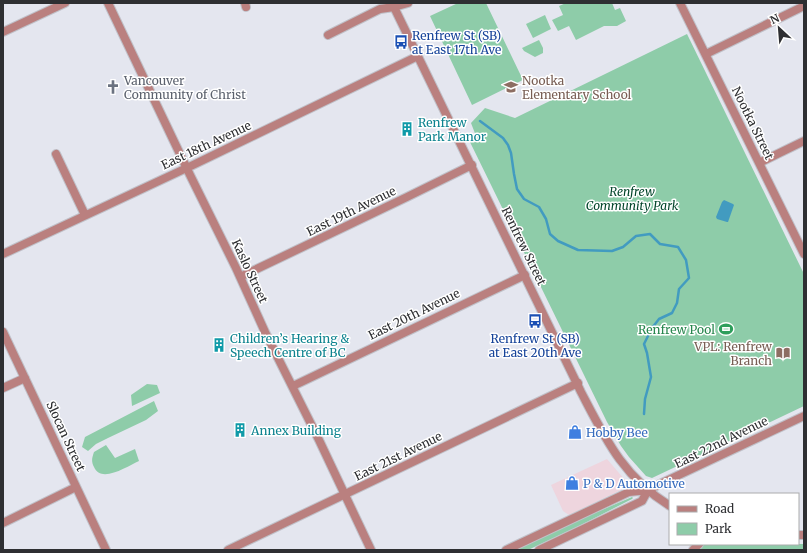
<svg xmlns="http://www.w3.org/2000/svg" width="807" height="553" viewBox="0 0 807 553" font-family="Merriweather,serif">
	<rect width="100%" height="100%" fill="#e4e6ef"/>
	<!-- commercial -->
	<path fill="#eed5de" d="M607,459L625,480V486L623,489L569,515L563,511L551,485Z"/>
	<!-- green -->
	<path fill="#8ecca9" d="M458,3H486L523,80L472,105L430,16Z
		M566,3H612L615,10L620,8L626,21L617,26H604L576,40L569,26L558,31L552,20L563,15L559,6Z
		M545,15L551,29L533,38L526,24Z
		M687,34L804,274V406L652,478L646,476L629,457L621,446L607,422L469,140L476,136L471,123L485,108L515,118Z
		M539,40L543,48V53L535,57L524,51L522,48Z
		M147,384L157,385L160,393L132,406L131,395Z
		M154,401L158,411L146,420L108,438L96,444L88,451L82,447L85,437Z
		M106,445L115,458L135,449L139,461C128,466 101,484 94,467C91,461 92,458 94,452Z
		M632,497L633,498L632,499L581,525L528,550H516L590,515Z
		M704,544H804V550H697Z"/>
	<!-- water -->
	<path fill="#429bc0" d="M724,200L733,204L734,205L728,222H727L717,219L716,217L722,202Z"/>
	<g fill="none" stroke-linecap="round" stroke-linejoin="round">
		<!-- stream -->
		<path stroke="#429bc0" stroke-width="2.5" d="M480,121L503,138L508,145L511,153L514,174L517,189L524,199L539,207L546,219L550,234L558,241L578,250L612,251L623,247L636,236L650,234L660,244L678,247L686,260L689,278L679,289L677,303L672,313L659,319L652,328L644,344L647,353L651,377L645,399L644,414"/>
		<defs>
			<path id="minor" d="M108,3L190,175L236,268L265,332L319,440L371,550
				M245,3L246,7
				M680,3L804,254
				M3,32L65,3
				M328,35L380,9L394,7L408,3
				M706,54L804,6
				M56,154L85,215
				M759,163L804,141
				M3,254L193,165L418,56
				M240,277L407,197L472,165
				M3,332L106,550
				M293,386L525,275
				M3,388L25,378
				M3,523L76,487
				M228,550L578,383
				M693,550L699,544"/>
			<path id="tertiary" d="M392,3L581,392C605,438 623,477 670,506
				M798,535H804
				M506,550L629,492L648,490L664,482L804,416
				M539,550L642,501L648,490"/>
		</defs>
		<!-- minor casing -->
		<use href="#minor" stroke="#c0c1c9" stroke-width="10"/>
		<!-- tertiary casing -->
		<use href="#tertiary" stroke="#c0c1c9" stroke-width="10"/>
		<!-- minor -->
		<use href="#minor" stroke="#ba807f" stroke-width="8"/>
		<!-- tertiary -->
		<use href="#tertiary" stroke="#ba807f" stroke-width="8"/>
	</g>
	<!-- icons -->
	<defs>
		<symbol id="bus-bare" viewBox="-9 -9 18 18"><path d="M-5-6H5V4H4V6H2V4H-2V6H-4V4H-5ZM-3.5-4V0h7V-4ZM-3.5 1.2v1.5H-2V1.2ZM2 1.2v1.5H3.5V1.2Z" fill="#1a4fb4" stroke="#fff" stroke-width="2.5" paint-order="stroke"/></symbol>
		<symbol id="church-bare" viewBox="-9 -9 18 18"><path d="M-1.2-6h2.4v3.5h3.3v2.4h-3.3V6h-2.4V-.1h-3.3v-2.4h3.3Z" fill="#6b7280" stroke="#fff" stroke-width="2.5" paint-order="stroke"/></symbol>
		<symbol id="school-bare" viewBox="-9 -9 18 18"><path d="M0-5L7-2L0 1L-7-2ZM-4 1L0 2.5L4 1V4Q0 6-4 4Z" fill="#8d6e63" stroke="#fff" stroke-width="2.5" paint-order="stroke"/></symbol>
		<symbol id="building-bare" viewBox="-9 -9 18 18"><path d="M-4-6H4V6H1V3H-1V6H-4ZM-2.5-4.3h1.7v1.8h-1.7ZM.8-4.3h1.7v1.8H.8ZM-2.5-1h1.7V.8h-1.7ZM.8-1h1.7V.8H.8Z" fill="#0f9aa8" stroke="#fff" stroke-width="2.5" paint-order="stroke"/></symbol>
		<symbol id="stadium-bare" viewBox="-9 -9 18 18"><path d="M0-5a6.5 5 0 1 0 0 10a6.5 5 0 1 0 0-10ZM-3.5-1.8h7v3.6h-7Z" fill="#2e9e5b" stroke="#fff" stroke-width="2.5" paint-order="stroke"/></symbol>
		<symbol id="library-bare" viewBox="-9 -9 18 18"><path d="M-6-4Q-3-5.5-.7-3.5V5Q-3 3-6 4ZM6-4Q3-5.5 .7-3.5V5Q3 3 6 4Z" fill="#8d6e63" stroke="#fff" stroke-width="2.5" paint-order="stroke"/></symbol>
		<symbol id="shop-bare" viewBox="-9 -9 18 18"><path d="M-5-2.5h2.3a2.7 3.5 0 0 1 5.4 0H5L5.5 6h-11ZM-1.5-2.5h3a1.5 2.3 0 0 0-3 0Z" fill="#3f7fe0" stroke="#fff" stroke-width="2.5" paint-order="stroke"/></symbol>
	</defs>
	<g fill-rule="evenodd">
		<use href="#bus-bare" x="391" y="32" width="20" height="20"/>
		<use href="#church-bare" x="103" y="77" width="20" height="20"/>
		<use href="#school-bare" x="501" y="77" width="20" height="20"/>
		<use href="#building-bare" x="397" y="119" width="20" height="20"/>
		<use href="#bus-bare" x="525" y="311" width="20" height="20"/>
		<use href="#stadium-bare" x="716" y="319" width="20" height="20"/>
		<use href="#building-bare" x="209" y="335" width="20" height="20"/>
		<use href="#library-bare" x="773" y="343" width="20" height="20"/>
		<use href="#building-bare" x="230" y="420" width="20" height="20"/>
		<use href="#shop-bare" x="565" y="422" width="20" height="20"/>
		<use href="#shop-bare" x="562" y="473" width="20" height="20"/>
	</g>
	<g text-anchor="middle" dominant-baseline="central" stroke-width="3" stroke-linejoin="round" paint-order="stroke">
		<!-- transit labels -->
		<g font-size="12" fill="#164399" stroke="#fff" text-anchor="start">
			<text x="412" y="35">Renfrew St (SB)<tspan x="412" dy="14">at East 17th Ave</tspan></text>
			<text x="535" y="338" text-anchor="middle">Renfrew St (SB)<tspan x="535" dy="14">at East 20th Ave</tspan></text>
		</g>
		<!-- worship labels -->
		<g font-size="12" fill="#5b616d" stroke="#fff" text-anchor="start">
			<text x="124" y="80">Vancouver<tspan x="124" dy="14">Community of Christ</tspan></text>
		</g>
		<!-- education labels -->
		<g font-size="12" fill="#785e54" stroke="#fff" text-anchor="start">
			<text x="522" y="80">Nootka<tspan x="522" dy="14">Elementary School</tspan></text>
			<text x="772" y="346" text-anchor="end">VPL: Renfrew<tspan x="772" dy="14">Branch</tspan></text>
		</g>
		<!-- culture labels -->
		<g font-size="12" fill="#0d838f" stroke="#fff" text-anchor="start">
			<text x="418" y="122">Renfrew<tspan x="418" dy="14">Park Manor</tspan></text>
			<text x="230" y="338">Children’s Hearing &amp;<tspan x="230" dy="14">Speech Centre of BC</tspan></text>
			<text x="251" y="430">Annex Building</text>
		</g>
		<!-- street labels -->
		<g font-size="12" fill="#2e2f32" stroke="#fff">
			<text transform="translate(753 123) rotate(64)">Nootka Street</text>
			<text transform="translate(206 145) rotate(-25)">East 18th Avenue</text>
			<text transform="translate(351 211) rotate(-26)">East 19th Avenue</text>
			<text transform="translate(524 246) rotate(64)">Renfrew Street</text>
			<text transform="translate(250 271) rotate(65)">Kaslo Street</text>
			<text transform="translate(414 314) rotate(-26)">East 20th Avenue</text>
			<text transform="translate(66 436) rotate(65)">Slocan Street</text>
			<text transform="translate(721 442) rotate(-26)">East 22nd Avenue</text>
			<text transform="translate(398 456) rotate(-26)">East 21st Avenue</text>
		</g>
		<!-- park labels -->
		<g font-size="12" font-style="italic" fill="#02452a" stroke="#fff">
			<text x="632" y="191">Renfrew<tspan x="632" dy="14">Community Park</tspan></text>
		</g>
		<!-- leisure labels -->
		<g font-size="12" fill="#27864d" stroke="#fff" text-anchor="end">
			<text x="715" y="329">Renfrew Pool</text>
		</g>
		<!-- shop labels -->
		<g font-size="12" fill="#366cbe" stroke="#fff" text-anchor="start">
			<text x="586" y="432">Hobby Bee</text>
			<text x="583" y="483">P &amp; D Automotive</text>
		</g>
	</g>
	<!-- border -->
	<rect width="807" height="553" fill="none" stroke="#2e2f32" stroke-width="8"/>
	<!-- legend -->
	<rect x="669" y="493" width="130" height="52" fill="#ffffff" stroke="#abacad"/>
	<rect x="677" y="506" width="20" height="6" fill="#ba807f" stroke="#abacad"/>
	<text x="705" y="513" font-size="12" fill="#2e2f32">Road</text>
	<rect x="677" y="523" width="20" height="12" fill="#8ecca9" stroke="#abacad"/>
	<text x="705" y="533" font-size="12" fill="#2e2f32">Park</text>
	<!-- north arrow -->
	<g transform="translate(779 28) rotate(334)" stroke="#ffffff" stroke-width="3" paint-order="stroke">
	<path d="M0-3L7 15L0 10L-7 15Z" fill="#2e2f32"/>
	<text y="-6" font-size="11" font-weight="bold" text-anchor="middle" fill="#2e2f32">N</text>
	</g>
</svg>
